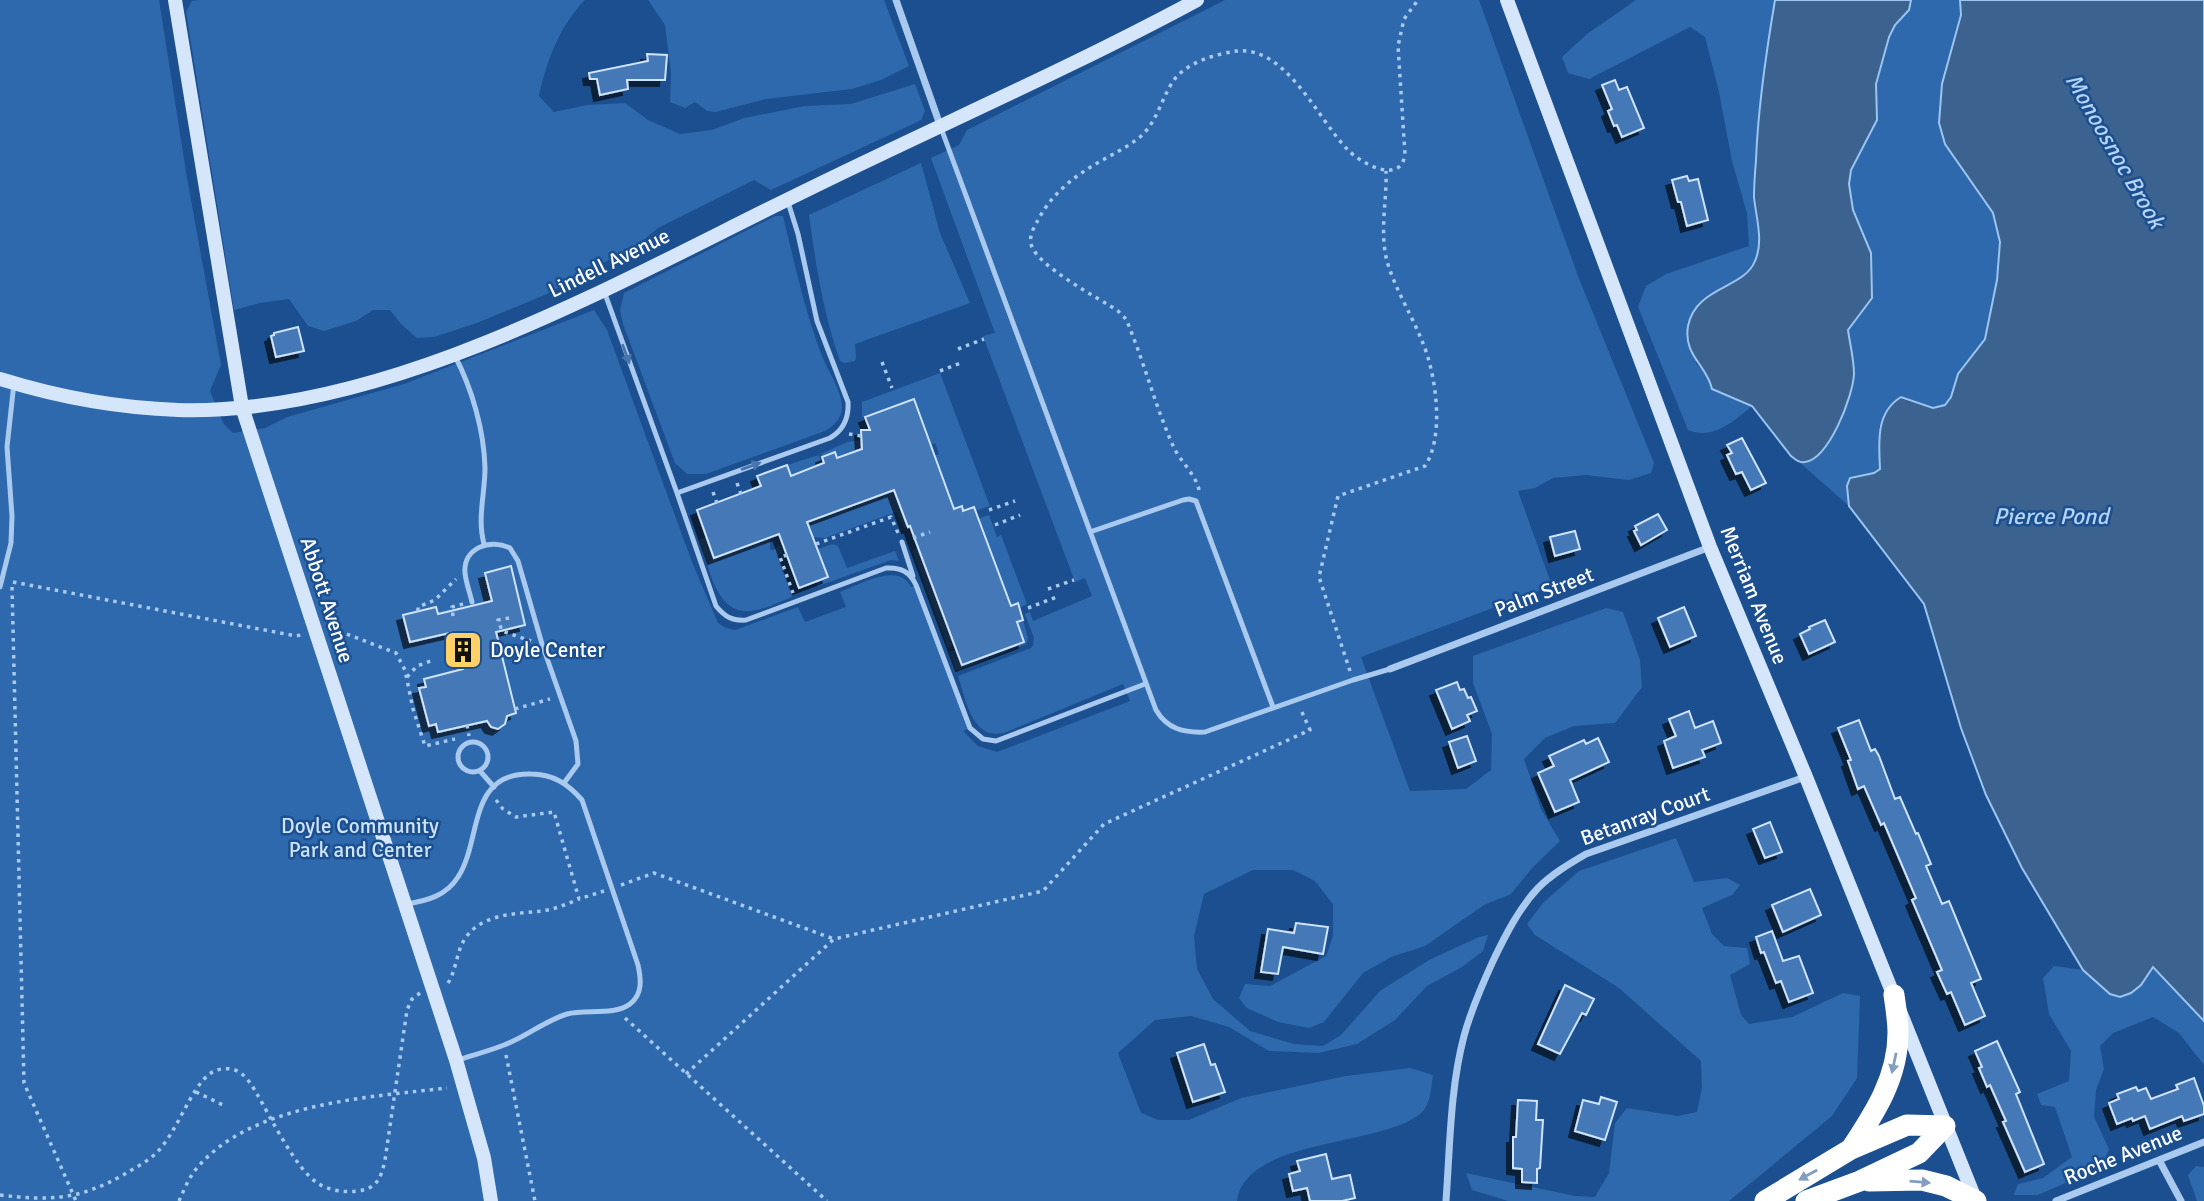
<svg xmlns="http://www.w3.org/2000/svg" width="2204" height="1201" viewBox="0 0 2204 1201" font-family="Signika,sans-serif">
	<defs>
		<filter id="shadow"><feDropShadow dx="-6" dy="6" stdDeviation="0" flood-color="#0009"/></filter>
	</defs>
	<rect width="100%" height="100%" fill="#1b4f8f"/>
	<!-- green -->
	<path fill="#2e69ad" d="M0,0H159L187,178L221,365L210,391L223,423L233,433L265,428L287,417L404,384L594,310L607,330L692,562L718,623L726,628L735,630L798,607L805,622L846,607L840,592C859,585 899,561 911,587L916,585L970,728L963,731L978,746L997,752L1130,701L1123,684L1004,733C971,740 966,699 958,676L1031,648L1033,645L1034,638L1025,614L1030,612L1033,621L1092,596L1085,578L1075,582L983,336L995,333L931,158L959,145L967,130L1225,0H1479L1578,276L1654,463L1651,473L1629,480L1586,475L1553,478L1535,488L1518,491L1552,586L1361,657L1410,791L1466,789L1491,770L1492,734L1473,683V656L1606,608L1623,612L1640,660L1642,687L1615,723L1574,726L1545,738L1524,759L1541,809L1560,841L1533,867L1511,894L1484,905L1425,946L1391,957L1363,973L1324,1022L1309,1028L1278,1022L1247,1008L1239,998L1245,984L1270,986L1326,956L1333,936V904L1315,881L1293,870H1253L1204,894L1194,936L1197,969L1213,999L1250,1031L1294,1044L1323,1046L1341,1035L1380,991L1429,960L1479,937L1488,935L1483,951L1462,967L1427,986L1395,1020L1357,1044L1319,1053L1269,1051L1229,1027L1191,1016L1155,1020L1118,1053L1141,1113L1158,1120H1189L1241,1098L1346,1076L1410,1068L1433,1075C1431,1088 1431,1106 1419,1115C1375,1147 1245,1139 1237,1201H0Z
		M199,0H585C560,25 546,62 539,96L554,112L587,105L625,103L648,120L680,134L712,130L744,118L805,106L851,104L915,84L925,111L921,120L913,124L771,190L754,180L658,228L640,243L547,294L477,323L434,337L417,338L401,324L390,310H373L356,321L324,331L308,326L289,299L260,303L234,310L186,12L192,1Z
		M648,0H884L909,66L881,80L852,89L766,99L716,112L707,111L695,102L685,108L670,102L671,73L665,25Z
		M1636,0H1775C1765,58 1757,116 1755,175C1754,202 1764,233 1756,260C1750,276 1716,291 1701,300L1696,363L1710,380L1712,389L1752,406C1733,422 1713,440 1688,430L1638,307L1646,286L1666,274L1749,246L1747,213L1732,161L1719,92L1705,37L1690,27L1589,79L1568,73L1562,57L1587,34Z
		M1911,0H1960L1961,14L1942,84L1945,144L1993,213L2000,242L1997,280L1985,339L1958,374L1951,397L1945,405L1933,408L1902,397L1879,427L1880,469L1874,473L1850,478L1847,486L1849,506L1799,462H1808L1854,376L1848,330L1872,298L1871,253L1853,210L1849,184L1851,170L1877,120L1876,84L1889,37L1895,25L1909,10Z
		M921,163L940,233L970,303L855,344L856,357L855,361L845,363L840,361C823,313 816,265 809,215Z
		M775,216H783C794,261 804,307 820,351C826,368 841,388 842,406C842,418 835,425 825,431L706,474H687L675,463L623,324L620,310L624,293Z
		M940,373L990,506L975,511H963L961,506L954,509L934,456L939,454L935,443L931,444L914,399L862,417V402Z
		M862,440L863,449L837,458L835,452L822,457L821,454L847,442Z
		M819,455L821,463H824L791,476L787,465Z
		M894,490L908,527L904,528L896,512L825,538L813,537L807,522Z
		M989,515L997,537L1001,535L1027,604L1019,608L1017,604L1011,606L982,526L971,529L977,519Z
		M707,537L715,558L770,537V550H774L779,544L783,553L777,556L792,597C779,602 764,610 750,611C715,614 709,565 699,540Z
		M833,544L838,546L847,568L895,551L899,561L891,560L818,586L816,582L828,577L818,549Z
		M919,548L955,645L948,648L912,550Z
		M1023,620L1028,638L1026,644L956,671L949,652L957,649L963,665L1024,642L1017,622Z
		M1676,838L1694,882L1727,878L1740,885L1732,895L1702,908L1712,934L1724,946L1747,948L1750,964L1730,975L1741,1015L1749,1024L1792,1017L1843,993L1860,996L1857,1078L1832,1116L1729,1201H1508L1472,1190L1466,1173L1575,1196L1595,1197L1609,1173L1615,1123L1627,1108L1678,1116L1697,1112L1702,1087L1701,1061L1619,988L1535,935L1527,924L1543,903L1579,871Z
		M2054,966L2083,970L2110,993L2141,985L2153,967L2204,1021V1065L2179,1033L2153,1017L2113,1033L2100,1046L2104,1069L2096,1090L2094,1117L2109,1149L2102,1167L2038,1195H2014L2018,1184L2043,1178L2072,1157L2055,1107L2041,1105L2037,1094L2069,1081L2071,1051L2049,1014L2043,978Z
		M2196,1166L2204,1167V1201H2197L2188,1175Z"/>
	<!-- water -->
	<path fill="#3c6290" stroke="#9cc4f0" stroke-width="2" d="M1775,0H1911L1909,10L1895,25L1889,37L1876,84L1877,120L1851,170L1849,184L1853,210L1871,253L1872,298L1848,330C1850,344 1854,360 1854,374C1853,396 1829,459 1805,462C1799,463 1796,460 1791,456L1752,406L1712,389C1707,365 1683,356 1688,326C1696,286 1744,289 1755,261C1764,241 1756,218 1754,197C1754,185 1755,172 1756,160C1758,106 1766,53 1775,0Z
		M1960,0H2204V1021L2153,967L2141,985L2131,993L2120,997L2110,994L2083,970L2022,868L1986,795L1961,728L1924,604L1849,506L1847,486L1850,478L1874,473L1880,469C1879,443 1875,413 1901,397L1933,408L1945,405L1951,397L1958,374L1985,339L1997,280L2000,242L1993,213L1945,144L1939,123L1942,84L1961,15Z"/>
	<!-- building -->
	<path fill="#4478b7" stroke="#cfe3fa" stroke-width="2" filter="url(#shadow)" d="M647,54L667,55L665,80H627L628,89L600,95L597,79H590L589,73L648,61Z
		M1615,80L1619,90L1627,87L1644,128L1622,137L1617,125L1614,126L1608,111L1612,109L1602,85Z
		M1687,176L1689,181L1698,179L1708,220L1687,226L1681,202H1678L1672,180Z
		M298,327L304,351L276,357L271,336L274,335V333Z
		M914,399L954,509L962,506L963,511L974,507L1011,606L1018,603L1023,620L1017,622L1024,642L962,665L910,526L908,527L894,490L807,522L828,577L799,588L779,534L714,558L697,510L761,486L757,476L787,465L791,476L824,463L822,457L835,452L837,458L862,449L861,430H870L865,417Z
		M1742,438L1766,483L1751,490L1742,472L1736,474L1727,455L1732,453L1727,445Z
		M1658,514L1667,530L1641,545L1634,531L1637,530L1635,526Z
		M1575,531L1580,549L1555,556L1550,537Z
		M511,566L525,625L496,632L516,713L507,716L505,724L498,729L491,727L487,721L438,732L436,724L429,726L419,688L426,687L424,679L463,669L454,632L410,642L403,615L436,607L438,614L492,601L485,573Z
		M1684,607L1696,636L1670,647L1658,618Z
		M1825,620L1835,642L1809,654L1800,634L1810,629L1809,627Z
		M1457,682L1460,690L1464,689L1468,698L1471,697L1477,711L1467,715L1470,721L1452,729L1436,690Z
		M1689,711L1695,728L1713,721L1721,743L1702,750L1705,757L1673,768L1664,741L1676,736L1669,719Z
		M1859,720L1871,751L1875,749L1879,756L1895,799L1900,797L1916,834L1918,833L1931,864L1926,866L1942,904L1949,901L1981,979L1971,983L1985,1016L1965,1025L1951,992L1947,994L1937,972L1942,970L1912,900L1916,898L1884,823L1881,825L1864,786L1858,789L1848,761L1851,760L1838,728Z
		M1467,736L1476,761L1458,768L1449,742Z
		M1598,738L1609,762L1570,780L1579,802L1555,812L1538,773L1554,766L1549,756L1584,740L1586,744Z
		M1770,822L1782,852L1765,858L1753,829Z
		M1810,889L1821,915L1783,932L1772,905Z
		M1296,923L1328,927L1323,954L1283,947L1278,974L1261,972L1268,929L1294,933Z
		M1772,931L1783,961L1799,956L1813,993L1789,1002L1781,981L1776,983L1764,952L1761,953L1756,937Z
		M1565,985L1594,999L1586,1015L1582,1013L1560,1054L1538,1044Z
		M1997,1041L2020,1092L2016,1094L2044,1164L2025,1172L2003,1122L2006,1121L1990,1085L1987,1087L1979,1068L1982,1067L1975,1051Z
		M1204,1044L1211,1065L1215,1064L1225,1092L1193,1102L1177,1053Z
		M2194,1078L2204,1106V1114L2184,1121L2182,1116L2150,1129L2145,1116L2133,1121L2132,1118L2117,1124L2109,1103L2119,1099L2117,1094L2136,1087L2138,1091L2146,1088L2151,1099L2178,1089L2176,1085Z
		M1601,1097L1617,1102L1605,1140L1575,1131L1583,1100L1599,1104Z
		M1518,1100L1537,1101L1536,1120H1543L1540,1168L1537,1169V1183L1522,1182V1169L1513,1168V1137H1516Z
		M1326,1154L1332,1179L1350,1175L1355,1198L1342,1201H1310L1307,1188L1293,1191L1289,1174L1300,1171L1297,1161Z"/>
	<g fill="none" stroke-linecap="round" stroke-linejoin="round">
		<!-- path -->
		<path stroke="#a9c9ee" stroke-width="3.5" stroke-dasharray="3.5 5" stroke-linecap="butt" d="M958,349L984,339
			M882,362L892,388
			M940,371L963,362
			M849,434L861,436
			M737,483L741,494
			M1199,490C1196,475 1181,462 1174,448C1155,406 1144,361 1126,319L1118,311C1099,298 1036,266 1031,244C1029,236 1034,227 1038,220C1053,191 1080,172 1108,157C1119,151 1130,145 1140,137C1157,122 1160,102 1172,83C1184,63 1215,54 1237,51C1286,46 1318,119 1347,149C1360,163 1401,186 1405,154L1398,46L1404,19L1418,0
			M713,492L717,503
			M989,510L1015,501
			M995,525L1020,515
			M913,538L930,532
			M816,544L891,517L898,533
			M787,555L780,557L793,593
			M13,582L296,636L301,635
			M12,587L24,1083L76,1201
			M1048,589L1074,580
			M1028,608L1057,597
			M418,611V607L435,600L456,579
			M453,616L452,607L463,604
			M509,618L498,620L502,631L531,641
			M331,628L396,653L405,670L413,709L425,746L455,739
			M1350,671L1319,577L1338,496L1425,466C1445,436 1436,373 1422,341C1411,313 1393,286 1386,257C1380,228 1387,200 1386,171
			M407,677L417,666L433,660
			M515,709L550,699
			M467,725L469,736
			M496,800L503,809L516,817L554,812L579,899L604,891
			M621,885L654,873L834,939
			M448,983C457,969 456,951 466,937C484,913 516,914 542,911C556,909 567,904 579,899
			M625,1018L827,1201
			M506,1055L535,1201
			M686,1074L834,939L1043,891L1104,824L1310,730L1301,710
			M196,1092L223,1105
			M0,1195C49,1201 79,1200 123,1175C133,1169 145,1163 154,1155C177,1135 190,1087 211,1073C217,1069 225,1068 231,1069C244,1071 251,1084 257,1094C271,1118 295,1167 316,1182C327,1190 343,1193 357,1191C377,1189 381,1178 385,1160L407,1010L412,999L420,993
			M179,1201C184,1190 189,1177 197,1168C251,1103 370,1097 447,1088"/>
		<!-- lane -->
		<path stroke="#a9c9ee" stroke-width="5" d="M941,128L1156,710C1167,729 1184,733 1205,732L1353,680L1390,669
			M604,291L677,493L830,438C844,430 849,418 848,402L817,321L798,234L788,202
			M455,356C472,389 484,430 485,468C485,494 477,518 484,544
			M677,493L716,606C725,617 732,621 746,620L886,568C901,567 910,572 916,585L970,728L983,739L996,741L1145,684
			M1090,532L1183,500L1189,499L1196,501L1273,707
			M902,542L913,576
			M0,587L11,543L12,516L7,447L14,383
			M472,602C470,593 466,583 465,573C463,548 490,538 510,548L518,561L542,644L576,741L578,764L564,783
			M458 757a15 15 0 1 1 30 0a15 15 0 1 1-30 0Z
			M480,771L494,787
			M408,904C428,900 446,896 458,877C482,841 467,772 531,774C553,774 568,784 582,800L638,965C641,979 643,994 630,1004C614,1016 586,1009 567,1014C544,1021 526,1037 504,1045C489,1051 473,1055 458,1060"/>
		<!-- street -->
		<path stroke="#a9c9ee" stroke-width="7" d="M896,0L940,125
			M1390,669L1710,547
			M2159,1160L2181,1201
			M1446,1201C1450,1147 1450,1089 1464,1036C1471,1010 1482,985 1493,961C1505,936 1519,908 1538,888C1552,874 1569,864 1586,854L1805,777
			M2056,1201L2204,1142"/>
		<!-- secondary -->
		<path stroke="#d6e6fa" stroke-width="14" d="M175,0L242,407L456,1060L484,1158L491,1201
			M1507,0L1710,547L1806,777L1976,1201
			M0,379C58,397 117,408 178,410C389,416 621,280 807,190C937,126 1069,69 1197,0"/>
		<!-- highway -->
		<path stroke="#fff" stroke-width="21" d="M1851,1149C1874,1114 1898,1078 1898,1033C1898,1021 1896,1008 1894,995
			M1869,1181L1922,1180L1946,1186L1976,1201
			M1765,1201L1851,1149L1907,1125L1945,1126
			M1806,1201L1860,1181L1919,1153L1945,1126"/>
	</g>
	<!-- one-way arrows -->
	<defs><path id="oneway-solid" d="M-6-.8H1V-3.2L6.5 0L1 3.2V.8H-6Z" transform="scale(1.75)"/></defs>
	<g fill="#4674ac">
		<use href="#oneway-solid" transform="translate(626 354) rotate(70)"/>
		<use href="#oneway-solid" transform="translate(751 466) rotate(-20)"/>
	</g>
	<g fill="#829ec1">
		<use href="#oneway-solid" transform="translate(1894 1063) rotate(102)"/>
		<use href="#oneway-solid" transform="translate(1808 1175) rotate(151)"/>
		<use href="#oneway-solid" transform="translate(1920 1182) rotate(5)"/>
	</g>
	<!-- icons -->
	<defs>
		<symbol id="building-square" viewBox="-11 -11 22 22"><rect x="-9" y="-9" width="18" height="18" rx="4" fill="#ffd166" stroke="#1b4f8f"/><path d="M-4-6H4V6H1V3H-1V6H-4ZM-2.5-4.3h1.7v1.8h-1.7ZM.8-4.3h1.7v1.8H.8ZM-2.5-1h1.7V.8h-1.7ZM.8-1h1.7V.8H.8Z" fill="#111"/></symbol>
	</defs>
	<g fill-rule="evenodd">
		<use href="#building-square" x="441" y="628" width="44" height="44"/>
	</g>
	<g text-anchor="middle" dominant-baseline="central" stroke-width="5" stroke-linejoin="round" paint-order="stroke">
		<!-- street labels -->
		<g font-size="21" fill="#fff" stroke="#1b4f8f">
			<text transform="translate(609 263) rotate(-26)">Lindell Avenue</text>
			<text transform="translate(1544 592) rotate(-21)">Palm Street</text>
			<text transform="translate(1754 595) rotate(68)">Merriam Avenue</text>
			<text transform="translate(327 600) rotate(72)">Abbott Avenue</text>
			<text transform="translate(1645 816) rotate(-20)">Betanray Court</text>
			<text transform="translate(2123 1155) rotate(-22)">Roche Avenue</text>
		</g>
		<!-- poi labels -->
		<g font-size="21" fill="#fff" stroke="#1b4f8f" text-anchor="start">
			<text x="490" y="650">Doyle Center</text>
		</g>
		<!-- park labels -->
		<g font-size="21" fill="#cfe3fa" stroke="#1b4f8f">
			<text x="360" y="826">Doyle Community<tspan x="360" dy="24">Park and Center</tspan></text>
		</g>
		<!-- water labels -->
		<g font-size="23" font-style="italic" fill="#b5d3f5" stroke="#1b4f8f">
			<text transform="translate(2115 151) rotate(60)">Monoosnoc Brook</text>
			<text x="2051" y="516">Pierce Pond</text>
		</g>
	</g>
</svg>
